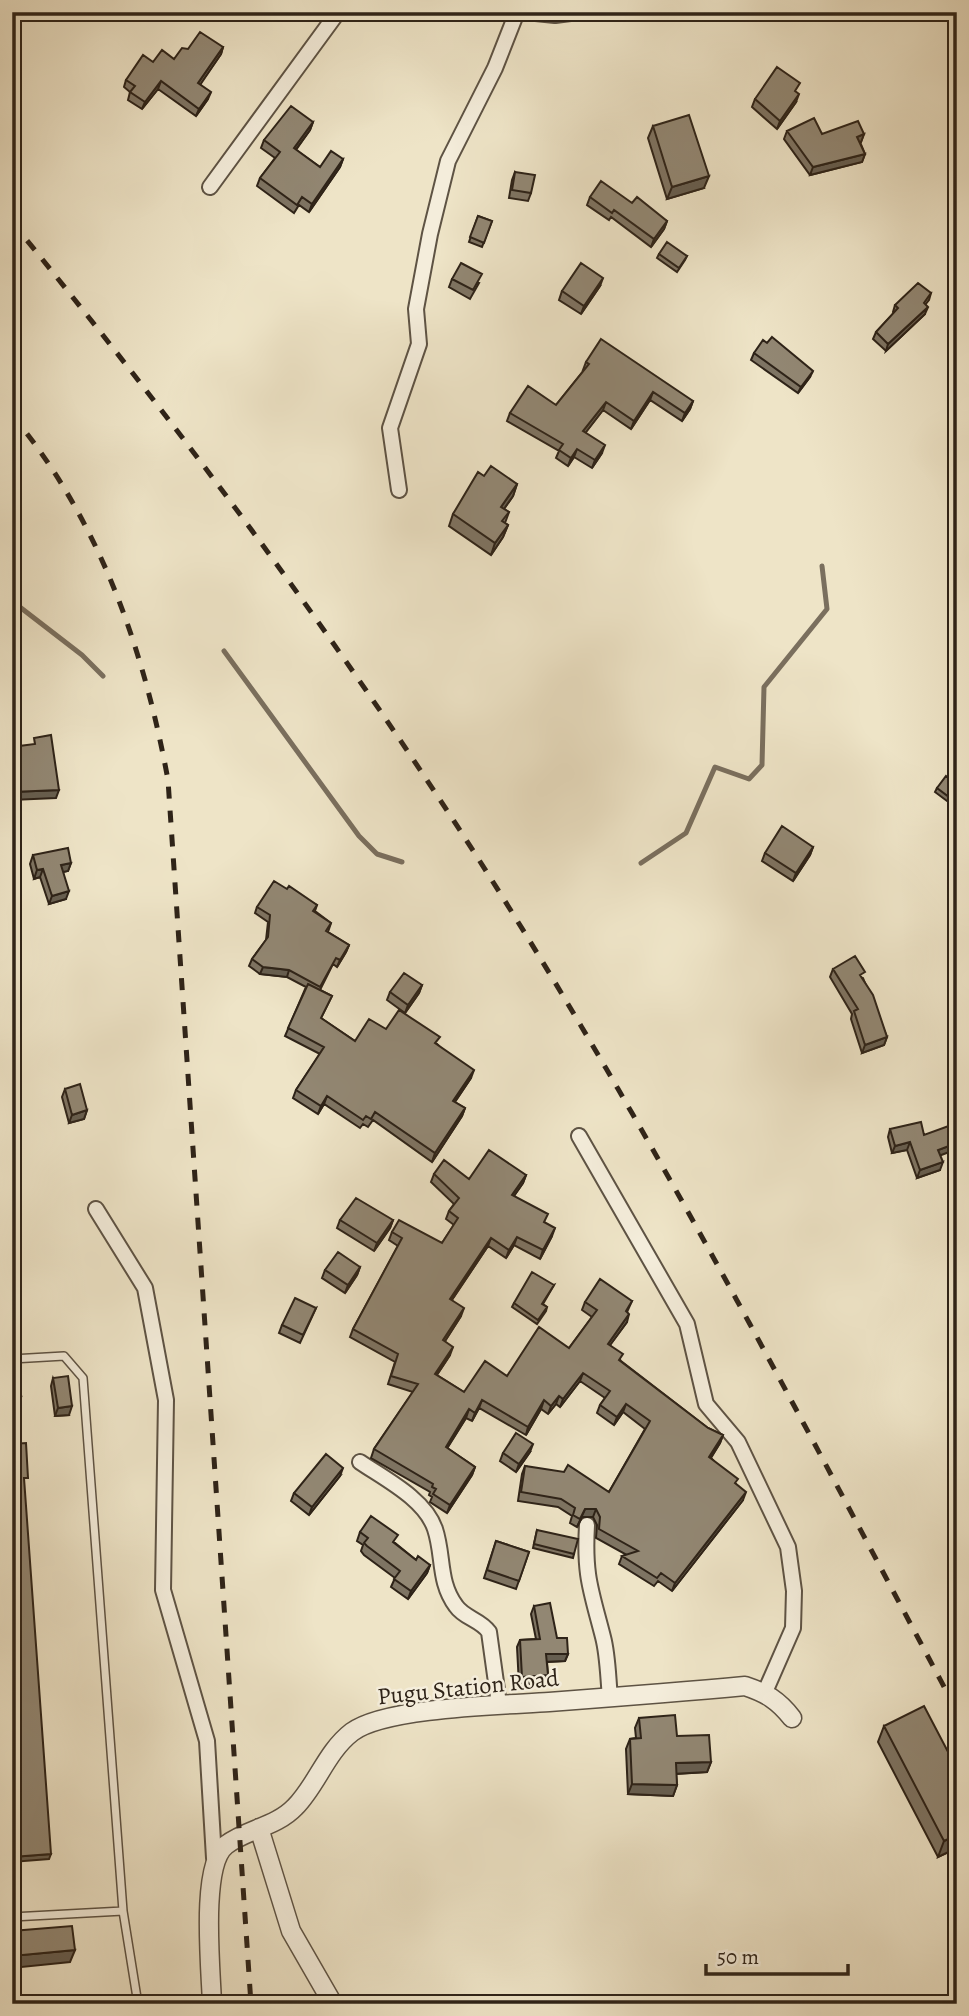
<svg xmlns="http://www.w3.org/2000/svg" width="969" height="2016" viewBox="0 0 969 2016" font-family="Alegreya,serif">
	<rect width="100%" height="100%" fill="#eee4c7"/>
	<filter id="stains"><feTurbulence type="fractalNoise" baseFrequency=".00286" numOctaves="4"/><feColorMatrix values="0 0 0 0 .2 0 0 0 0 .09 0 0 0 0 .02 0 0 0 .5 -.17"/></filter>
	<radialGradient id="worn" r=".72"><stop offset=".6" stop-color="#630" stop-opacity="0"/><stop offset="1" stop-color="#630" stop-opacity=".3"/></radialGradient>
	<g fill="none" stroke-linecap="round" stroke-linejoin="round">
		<!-- stream -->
		<path stroke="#7a6f5e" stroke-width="5" d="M12,601L82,655L103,676
			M224,651L359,836L377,854L402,862
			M641,863L686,833L715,767L749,779L762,765L764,687L827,609L822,566"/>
		<defs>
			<path id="service" d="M12,1359L64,1356L83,1378L123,1911
				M12,1917L123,1911L138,2004"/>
			<path id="minor" d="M526,12L555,15L578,12
				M210,187L338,12
				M399,490L390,428L419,344L416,309L430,234L448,161L495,68L517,12
				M579,1136L687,1324L706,1404L738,1442L788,1547L794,1591L793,1628L765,1692
				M96,1209L145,1288L166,1400L163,1590L207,1741L214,1858
				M360,1462C385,1479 425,1499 435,1529C444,1556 438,1582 456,1606C464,1618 481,1620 489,1632L499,1704
				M587,1525C584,1576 591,1590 603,1637C608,1656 608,1678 610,1697"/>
			<path id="tertiary" d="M259,1828L291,1931L333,2004
				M212,2004C211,1970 200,1865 226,1845C247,1829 276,1827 295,1807C317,1785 326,1752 352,1732C385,1707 506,1705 549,1702C615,1697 680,1692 745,1686C766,1693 778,1700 792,1718"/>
		</defs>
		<!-- service casing -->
		<use href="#service" stroke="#5e5344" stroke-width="10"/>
		<!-- minor casing -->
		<use href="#minor" stroke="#5e5344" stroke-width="18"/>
		<!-- tertiary casing -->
		<use href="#tertiary" stroke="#5e5344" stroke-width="21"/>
		<!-- service -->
		<use href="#service" stroke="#f4eddb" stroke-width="7"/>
		<!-- minor -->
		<use href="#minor" stroke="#f4eddb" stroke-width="14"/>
		<!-- tertiary -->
		<use href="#tertiary" stroke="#f4eddb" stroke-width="18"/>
		<!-- rail -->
		<path stroke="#2e2318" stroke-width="5" stroke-dasharray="12 12" stroke-linecap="butt" d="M12,222C168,413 315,609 450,815C638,1103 795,1408 957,1711
			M12,415C99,519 144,649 168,780L251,2004"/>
	</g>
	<!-- wall -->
	<path fill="#7e7463" stroke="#2e2318" stroke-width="2" d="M900,12H911L908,17Z
		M223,47L221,54L200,84L208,99L196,116L158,89L142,109L128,100L130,92L124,87L126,80L153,62L174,59L188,49Z
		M755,99L796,102L777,129L752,107Z
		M313,122L310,130L296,150L320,167L343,159L340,167L309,212L299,205L294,213L257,186L260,178L275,158L261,148L264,140Z
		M653,126L704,188L667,199L648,138Z
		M787,131L822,134H864L861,142H860L865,154L862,162L810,175L784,139Z
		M515,172L531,193L528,201L509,198L512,180Z
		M590,197L632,203L667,221L664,229L651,247L611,217L609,220L587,205Z
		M478,216L492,221L482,247L469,242Z
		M659,254L687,256L685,260L677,272L657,258Z
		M452,279L479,283L470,299L449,287Z
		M600,286L581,314L559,300L562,291Z
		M931,293L929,300L925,305V314L886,351L873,339L876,332L894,313L893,312L895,305Z
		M754,353L810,377L798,393L751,360Z
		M586,362L693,401L690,409L682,421L650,400L631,429L603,410L585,433L602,453L592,468L574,457L568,466L556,458L559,451L507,421L510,413L556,405L584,370H583Z
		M484,476L517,484L513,496L504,509L509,512L505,523L508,525L503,537L491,555L449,526L453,514Z
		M937,788L957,797L951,804L935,792Z
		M813,847L810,855L793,881L762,861L765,853Z
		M33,855L71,863L68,871L63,872L66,899L49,904L40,877L34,879L30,864Z
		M287,889L317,905L315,911L331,923L328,932L349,945L346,952L337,967L333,964L320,990L332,996L321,1018L355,1041L386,1029L437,1044L471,1078L455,1102L465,1108L462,1116L432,1162L373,1120L368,1127L363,1124L360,1128L324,1104L318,1114L293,1098L296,1090L320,1054L285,1036L306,987L287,977L260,974L249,966L252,959L266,940L268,922L255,913L257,907Z
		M833,969L863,978L887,1037L884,1045L862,1053L851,1019L852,1014L830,977Z
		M422,985L419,993L405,1013L387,1000L390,992Z
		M65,1089L87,1110L84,1119L69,1123L62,1097Z
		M890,1129L924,1135L940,1155V1170L917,1178L907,1150L892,1153L888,1137Z
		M434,1174L469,1179L526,1175L523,1183L514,1196L544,1222L552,1236L540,1259L514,1245L506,1258L488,1246L452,1300L461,1316L445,1341L450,1355L437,1375L464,1392L507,1376L569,1348L592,1317L582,1310L585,1302L632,1301L627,1312V1322L610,1345L621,1361L708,1428L723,1435L720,1443L711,1458L736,1484L743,1500L672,1591L658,1581L654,1586L619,1564L622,1556L627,1555L596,1538L597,1525L593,1517H582L577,1527L570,1523L572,1516L558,1507L518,1501L522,1474L525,1466L609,1492L645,1429L623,1412L614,1425L597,1413L600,1405L605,1398L580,1381L560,1407L556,1404L548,1414L541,1409L526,1435L479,1408L472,1421L466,1418L447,1448L475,1467L472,1475L447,1513L430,1502L432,1497L429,1495L430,1492L371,1458L374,1449L413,1392L388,1384L395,1362L350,1337L353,1329L398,1246L389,1240L392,1232L442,1243L454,1225L446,1219L449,1211L454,1204L431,1182Z
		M340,1220H393L390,1228L374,1251L337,1228Z
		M360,1267L357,1275L345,1293L322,1278L325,1270Z
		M554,1285L543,1304L547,1307L546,1311L537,1324L512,1307L514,1303Z
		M316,1308L300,1343L279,1333L282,1325Z
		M53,1378L69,1415L55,1416L51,1386Z
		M530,1452L516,1472L500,1461L503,1453Z
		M340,1476L309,1515L291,1501L294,1493Z
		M537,1530L574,1554L573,1558L533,1548Z
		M360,1532L395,1543L416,1560L430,1565L427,1573L408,1599L391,1587L395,1578L364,1555L361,1551L363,1545L357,1541Z
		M496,1541L529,1552L516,1589L484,1578Z
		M534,1606L568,1654L565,1661L547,1662L548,1675L545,1683L519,1685L517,1647L520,1640L536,1639L531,1614Z
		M639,1718L677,1736L711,1762L707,1772L676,1774L677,1785L673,1796L628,1794L626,1749L630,1739L636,1738L635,1728Z
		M884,1726L957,1848L938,1857L878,1742Z"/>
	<!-- shaded-wall -->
	<path fill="#665e50" stroke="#2e2318" stroke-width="2" d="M199,12H208L194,18L195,14Z
		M223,47L221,54L196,91L198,83Z
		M161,81L158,89L142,109L145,102Z
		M211,92L208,99L196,116L199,109Z
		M799,94L796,102L777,129L780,121Z
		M313,122L310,130L291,156L294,148Z
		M864,134L861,142L855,145L857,137Z
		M865,154L862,162L810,175L813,167Z
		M343,159L340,167L309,212L312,204Z
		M709,176L704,188L667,199L672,187Z
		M667,221L664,229L651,247L654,239Z
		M603,278L600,286L581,314L584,306Z
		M928,307L925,314L886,351L888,344Z
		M813,371L810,377L798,393L801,387Z
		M653,392L650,400L631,429L634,421Z
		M693,401L690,409L682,421L685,413Z
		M606,402L603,410L580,440L583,431Z
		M605,445L602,453L592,468L595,460Z
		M577,449L574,457L568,466L571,458Z
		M517,484L513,496L497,519L501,507Z
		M508,525L503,537L491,555L495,543Z
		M59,790L56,798L12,800V792Z
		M813,847L810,855L793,881L796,873Z
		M71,863L68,871L58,873L61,865Z
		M43,869L40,877L34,879L37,870Z
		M69,891L66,899L49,904L52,896Z
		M349,945L346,952L337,967L340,960Z
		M263,967L289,970L287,977L260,974Z
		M422,985L419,993L405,1013L408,1005Z
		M887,1037L884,1045L862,1053L865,1045Z
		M474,1070L471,1078L450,1109L453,1101Z
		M327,1096L324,1104L318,1114L321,1106Z
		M465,1108L462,1116L432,1162L435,1153Z
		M87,1110L84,1119L69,1123L72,1115Z
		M910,1142L907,1150L892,1153L895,1146Z
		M957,1143V1149L936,1157L938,1150Z
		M943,1162L940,1170L917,1178L920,1170Z
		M526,1175L523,1183L509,1203L512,1195Z
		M393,1220L390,1228L374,1251L377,1243Z
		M555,1228L552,1236L540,1259L543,1250Z
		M517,1237L514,1245L506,1258L509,1250Z
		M491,1238L488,1246L447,1307L450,1299Z
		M360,1267L357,1275L345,1293L348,1285Z
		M464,1308L461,1316L440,1349L443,1340Z
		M629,1314L627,1322L605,1352L608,1344Z
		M453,1347L450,1355L432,1382L435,1374Z
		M583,1373L580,1381L560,1407L563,1399Z
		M559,1396L556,1404L548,1414L551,1406Z
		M21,1397L19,1401L12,1402V1398Z
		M482,1400L479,1408L472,1421L475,1413Z
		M544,1400L541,1409L526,1435L528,1427Z
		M626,1404L623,1412L614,1425L617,1417Z
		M72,1406L69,1415L55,1416L58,1408Z
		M469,1409L466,1418L443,1455L446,1447Z
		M723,1435L720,1443L706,1465L709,1457Z
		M533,1444L530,1452L516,1472L519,1464Z
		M475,1467L472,1475L447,1513L450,1505Z
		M343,1468L340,1476L309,1515L312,1507Z
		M746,1492L743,1500L672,1591L675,1583Z
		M585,1509H596L593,1517H582L577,1527Z
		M430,1565L427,1573L408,1599L411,1591Z
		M546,1654H568L565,1661L543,1662Z
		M548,1675L545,1683L519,1685L522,1677Z
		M711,1762L707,1772L672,1774L676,1763Z
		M632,1784L677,1785L673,1796L628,1794Z
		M957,1835V1848L938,1857L944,1841Z
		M51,1854L49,1859L12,1862V1857Z
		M75,1950L70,1962L12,1968V1956Z"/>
	<!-- building -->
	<path fill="#928773" stroke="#2e2318" stroke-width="2" d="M200,32L223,47L198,83L211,92L199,109L161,81L145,102L130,92L135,86L126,80L143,55L153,62L162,50L174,59L182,48L188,49Z
		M777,67L800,83L795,91L799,94L780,121L755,99Z
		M291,106L313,122L294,148L320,167L331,151L343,159L312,204L302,197L297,205L260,178L280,152L264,140Z
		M689,115L709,176L672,187L653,126Z
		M814,118L822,134L858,121L864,134L857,137L865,154L813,167L787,131Z
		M515,172L535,175L531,193L512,190Z
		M601,181L632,203L637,197L667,221L654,239L614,210L612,213L590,197Z
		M478,216L492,221L484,243L470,237Z
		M667,242L687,256L679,268L659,254Z
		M461,263L482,274L473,290L452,279Z
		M581,263L603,278L584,306L562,291Z
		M918,283L931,293L924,303L928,307L888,344L876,332L898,308L895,305Z
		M772,337L813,371L801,387L754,353L763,340L767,343Z
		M601,339L693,401L685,413L653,392L634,421L606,402L583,431L605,445L595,460L577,449L571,458L559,450L563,444L510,413L528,386L556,405L589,364L586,362Z
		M491,466L517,484L501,507L509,512L502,521L508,525L495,543L453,514L478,472L484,476Z
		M51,735L59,790L12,792V747L35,744L34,738Z
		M946,776L957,785V795L953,800L937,788Z
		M782,826L813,847L796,873L765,853Z
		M68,848L71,863L61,865L69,891L52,896L43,869L37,870L33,855Z
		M274,881L287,889L289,886L317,905L313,911L331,923L326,931L349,945L340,960L336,958L320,987L289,970L263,967L252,959L268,937L270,915L257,907Z
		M855,956L865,972L860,975L873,995L887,1037L865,1045L854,1011L858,1009L833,969Z
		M404,973L422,985L408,1005L390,992Z
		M308,984L332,996L321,1018L355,1041L369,1019L386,1029L399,1010L440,1037L435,1043L474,1070L453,1101L465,1108L435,1153L375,1112L371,1119L366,1116L363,1120L327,1096L321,1106L296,1090L324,1047L288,1028Z
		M12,1082L15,1094H12Z
		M80,1084L87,1110L72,1115L65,1089Z
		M921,1122L924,1135L957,1123V1143L938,1150L943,1162L920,1170L910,1142L895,1146L890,1129Z
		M489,1150L526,1175L512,1195L548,1214L544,1222L555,1228L543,1250L517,1237L509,1250L491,1238L450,1299L464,1308L443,1340L453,1347L435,1374L464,1392L485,1361L507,1376L539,1327L569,1348L597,1310L585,1302L600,1279L632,1301L626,1311L629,1314L608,1344L623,1354L619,1360L708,1428L723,1435L709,1457L738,1479L735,1483L746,1492L675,1583L661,1573L657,1578L622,1556L638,1551L599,1529L600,1517L596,1509H585L580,1519L573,1515L575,1508L561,1499L521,1492L525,1466L564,1472L568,1465L609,1492L650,1421L626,1404L617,1417L600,1405L610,1391L583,1373L563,1399L559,1396L551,1406L544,1400L528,1427L482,1400L475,1413L469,1409L446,1447L475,1467L450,1505L433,1494L436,1489L432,1487L433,1484L374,1449L418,1384L391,1376L398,1354L353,1329L402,1238L392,1232L399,1220L442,1243L458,1218L449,1211L459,1198L434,1174L444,1160L469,1179Z
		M356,1198L393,1220L377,1243L340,1220Z
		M338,1252L360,1267L348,1285L325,1270Z
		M532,1272L554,1285L542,1304L547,1307L538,1320L514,1303Z
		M295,1298L316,1308L303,1335L282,1325Z
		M68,1376L72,1406L58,1408L53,1378Z
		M19,1379L21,1397L12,1398V1380Z
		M516,1433L533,1444L519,1464L503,1453Z
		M26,1443L28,1478H24L51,1854L12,1857V1444Z
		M326,1454L343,1468L312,1507L294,1493Z
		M371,1516L398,1535L393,1542L416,1560L418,1556L430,1565L411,1591L394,1579L400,1571L367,1546L364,1543L368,1538L360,1532Z
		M537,1530L578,1539L574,1554L534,1544Z
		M496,1541L529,1552L519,1581L487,1570Z
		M550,1603L557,1638H567L568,1654H546L548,1675L522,1677L520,1640L540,1639L534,1606Z
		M924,1706L957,1769V1835L944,1841L884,1726Z
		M675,1715L677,1736L709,1735L711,1762L676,1763L677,1785L632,1784L630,1739L641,1738L639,1718Z
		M72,1926L75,1950L12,1956V1931Z"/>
	<g text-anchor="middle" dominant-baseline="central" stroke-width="5" stroke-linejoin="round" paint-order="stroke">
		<!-- street labels -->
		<g font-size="24" fill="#2e2318" stroke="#f4eddb">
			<text transform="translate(468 1687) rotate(-6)">Pugu Station Road</text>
		</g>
	</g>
	<!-- margin -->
	<rect width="969" height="2016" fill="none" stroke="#eee4c7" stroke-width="42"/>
	<rect x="14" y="14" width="941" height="1988" fill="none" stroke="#2e2318" stroke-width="3.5"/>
	<rect x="21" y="21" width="927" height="1974" fill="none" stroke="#2e2318" stroke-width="2"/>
	<!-- scale -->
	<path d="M706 1964v10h142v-10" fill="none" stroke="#2e2318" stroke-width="3.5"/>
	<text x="717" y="1964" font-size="21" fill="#2e2318" stroke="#f4eddb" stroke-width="5" paint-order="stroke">50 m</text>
	<rect width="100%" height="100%" filter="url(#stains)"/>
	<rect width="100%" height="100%" fill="url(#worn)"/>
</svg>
